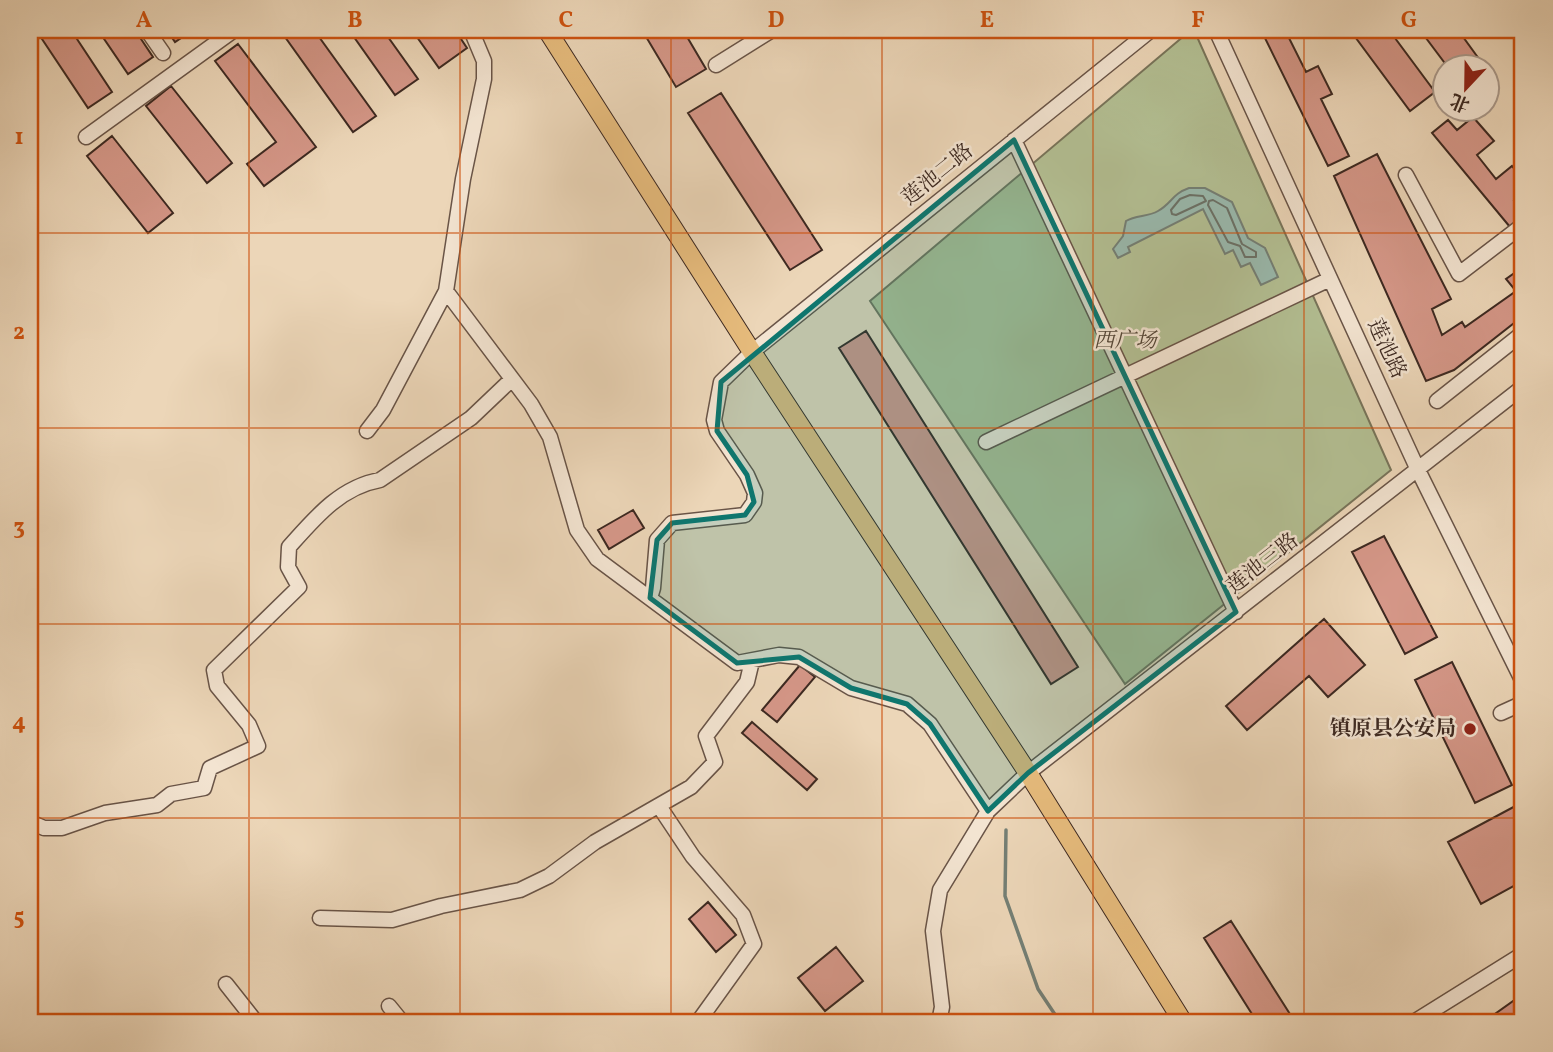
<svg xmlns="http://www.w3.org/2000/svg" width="1553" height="1052" viewBox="0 0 1553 1052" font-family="Vollkorn,'Noto Serif SC',serif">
	<rect width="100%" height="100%" fill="#ecd6b8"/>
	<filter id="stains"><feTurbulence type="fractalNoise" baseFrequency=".00286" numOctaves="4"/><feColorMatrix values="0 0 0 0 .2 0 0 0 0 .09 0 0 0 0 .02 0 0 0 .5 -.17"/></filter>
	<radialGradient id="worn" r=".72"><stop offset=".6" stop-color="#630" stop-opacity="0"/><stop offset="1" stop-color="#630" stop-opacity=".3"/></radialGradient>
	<!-- green -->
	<path fill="#b3bf93" stroke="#78745a" stroke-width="2" d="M1191,30H1194L1391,470L1125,684L870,301Z"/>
	<!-- water -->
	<path fill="#99b9ad" stroke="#747f75" stroke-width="2" d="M1189,188H1205L1232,202L1248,238L1265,248L1278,277L1261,285L1250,263L1241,267L1233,250L1225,254L1203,209L1128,247L1130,252L1118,258L1113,249L1123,236L1126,221C1136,215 1148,217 1158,211C1172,203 1172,194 1189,188Z"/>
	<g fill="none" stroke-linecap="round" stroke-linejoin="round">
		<!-- shore -->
		<path stroke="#6b7167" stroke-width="2" d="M1190,195L1203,196L1206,201L1176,215L1172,214L1171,210L1180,199Z
			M1213,200L1227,208L1242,244L1256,252V257H1245L1240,246L1228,242L1208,205L1209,201Z"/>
		<!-- stream -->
		<path stroke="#747f75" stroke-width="3.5" d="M1006,830L1005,896L1038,989L1060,1022"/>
	</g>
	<!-- building -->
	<path fill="#d59788" stroke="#3d2921" stroke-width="2" d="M36,30H71L112,92L88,108Z
		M98,30H135L153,57L128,74Z
		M167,30H193L175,42Z
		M280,30H314L376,116L353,132Z
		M349,30H383L418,79L395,95Z
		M412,30H455L467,48L439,68Z
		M642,30H683L706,69L676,87Z
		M1261,30H1285L1306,72L1318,66L1332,94L1321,99L1349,156L1328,166Z
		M1350,30H1389L1435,92L1410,111Z
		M1420,30H1458L1479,59L1468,66H1447Z
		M238,44L316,147L264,186L247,164L276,142L215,61Z
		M171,86L232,163L207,183L146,106Z
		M721,93L822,250L790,270L688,113Z
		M1473,117L1494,141L1477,155L1496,179L1512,166L1523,179V193L1514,201L1523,216L1510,227L1432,133L1448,120L1457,130Z
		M112,136L173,213L148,233L87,156Z
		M1377,154L1451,299L1432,309L1442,335L1462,322L1465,327L1516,291L1506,279L1523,267V316L1454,370L1426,381L1334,176Z
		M866,331L1078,667L1051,684L839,348Z
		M633,510L644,528L609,549L598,530Z
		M1384,536L1437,637L1405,654L1352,552Z
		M1324,619L1365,665L1328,697L1309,676L1247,730L1226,706Z
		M1452,662L1512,785L1475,803L1415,680Z
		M800,665L815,677L777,722L762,710Z
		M752,722L817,779L807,790L742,733Z
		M1521,803L1523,881L1481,904L1448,842Z
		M708,902L736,935L716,952L689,919Z
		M1231,921L1295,1022H1257L1204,938Z
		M836,947L863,981L825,1011L798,978Z
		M1523,994V1022L1485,1021Z"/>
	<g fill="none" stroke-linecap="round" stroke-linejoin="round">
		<defs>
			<path id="minor" d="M147,30L163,53
				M1216,30L1418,470L1523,682
				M716,65L772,30
				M86,137L234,30
				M1014,140L1236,612
				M1406,175L1459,274L1523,225
				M446,291L531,404L550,437L577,530L597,559L737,663L779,655L799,657L851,688L907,704L930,724L988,811
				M1437,401L1523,333
				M367,431L383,410L446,291L463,179L484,79V61L471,30
				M986,442L1330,279
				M650,598L653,588L657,540L672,523L745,515L754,502L755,493L747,475L717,431L714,420L721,382L752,352L1151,30
				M1501,713L1523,703
				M659,806L693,857L743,915L754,944L698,1022
				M30,822L44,828H62L105,813L157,805L171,794L204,788L210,768L258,746L249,725L217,686L214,670L299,587L288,567L289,547C314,519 340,487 380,480L471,418L512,379
				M320,918L392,920L441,906L520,890L549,876L595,842L691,787L715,762L706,736L747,682L752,661
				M226,984L256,1022
				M389,1006L402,1022
				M939,1022L942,1007L933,931L940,890L988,811L1028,773L1523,387
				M1414,1022L1523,954"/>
			<path id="major" d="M547,30L752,352L1028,773L1183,1022"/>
		</defs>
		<!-- minor casing -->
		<use href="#minor" stroke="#695447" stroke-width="17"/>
		<!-- major casing -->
		<use href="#major" stroke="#3d2921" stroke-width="20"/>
		<!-- minor -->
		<use href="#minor" stroke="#f3e4d1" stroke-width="14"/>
		<!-- major -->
		<use href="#major" stroke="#e6bb7c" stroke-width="18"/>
	</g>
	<!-- marked area -->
	<path fill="#0f766e" fill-opacity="0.2" stroke="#0f766e" stroke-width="5" stroke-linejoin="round" d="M1014,140L1236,612L1028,773L988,811L930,724L907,704L851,688L799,657L737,663L650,598L657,540L672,523L745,515L754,502L747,475L717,431L721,382Z"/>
	<!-- grid -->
	<path fill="none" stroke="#ce520f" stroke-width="2" stroke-opacity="0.55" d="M249,30V1022M460,30V1022M671,30V1022M882,30V1022M1093,30V1022M1304,30V1022M30,233H1523M30,428H1523M30,624H1523M30,818H1523"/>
	<!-- markers -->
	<circle fill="#8f2418" stroke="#f3e4d1" stroke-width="2.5" cx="1470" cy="729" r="7"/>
	<g text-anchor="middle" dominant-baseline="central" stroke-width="5" stroke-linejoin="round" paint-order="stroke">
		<!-- street labels -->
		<g font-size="21" fill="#3d2921" stroke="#f3e4d1">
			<text transform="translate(938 175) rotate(-39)">莲池二路</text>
			<text transform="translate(1386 349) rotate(65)">莲池路</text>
			<text transform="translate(1263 564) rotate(-38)">莲池三路</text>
		</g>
		<!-- park labels -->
		<g font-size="21" font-style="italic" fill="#554738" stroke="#f3e4d1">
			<text x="1125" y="341">西广场</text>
		</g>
		<!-- poi labels -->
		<g font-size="21" font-weight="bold" fill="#3d2921" stroke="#f3e4d1" text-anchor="end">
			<text x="1456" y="729">镇原县公安局</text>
		</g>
	</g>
	<!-- margin -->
	<rect width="1553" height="1052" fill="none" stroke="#ecd6b8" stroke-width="77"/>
	<!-- north arrow -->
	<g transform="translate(1466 88) rotate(202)"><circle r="33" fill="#f3e4d1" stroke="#aa998b" stroke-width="2"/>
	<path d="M0-5L12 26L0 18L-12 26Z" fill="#8f2418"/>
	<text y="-10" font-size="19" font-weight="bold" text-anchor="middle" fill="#3d2921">北</text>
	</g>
	<rect x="38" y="38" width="1476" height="976" fill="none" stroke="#ce520f" stroke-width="2.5"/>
	<g font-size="23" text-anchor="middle" font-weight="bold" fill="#ce520f">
		<text x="144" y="27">A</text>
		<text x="355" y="27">B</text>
		<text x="566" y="27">C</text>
		<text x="776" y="27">D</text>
		<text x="987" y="27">E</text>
		<text x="1198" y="27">F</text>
		<text x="1409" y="27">G</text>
		<text x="19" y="144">1</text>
		<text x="19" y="339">2</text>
		<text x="19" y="534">3</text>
		<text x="19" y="729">4</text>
		<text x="19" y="924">5</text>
	</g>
	<rect width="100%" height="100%" filter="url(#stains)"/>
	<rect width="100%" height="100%" fill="url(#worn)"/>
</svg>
